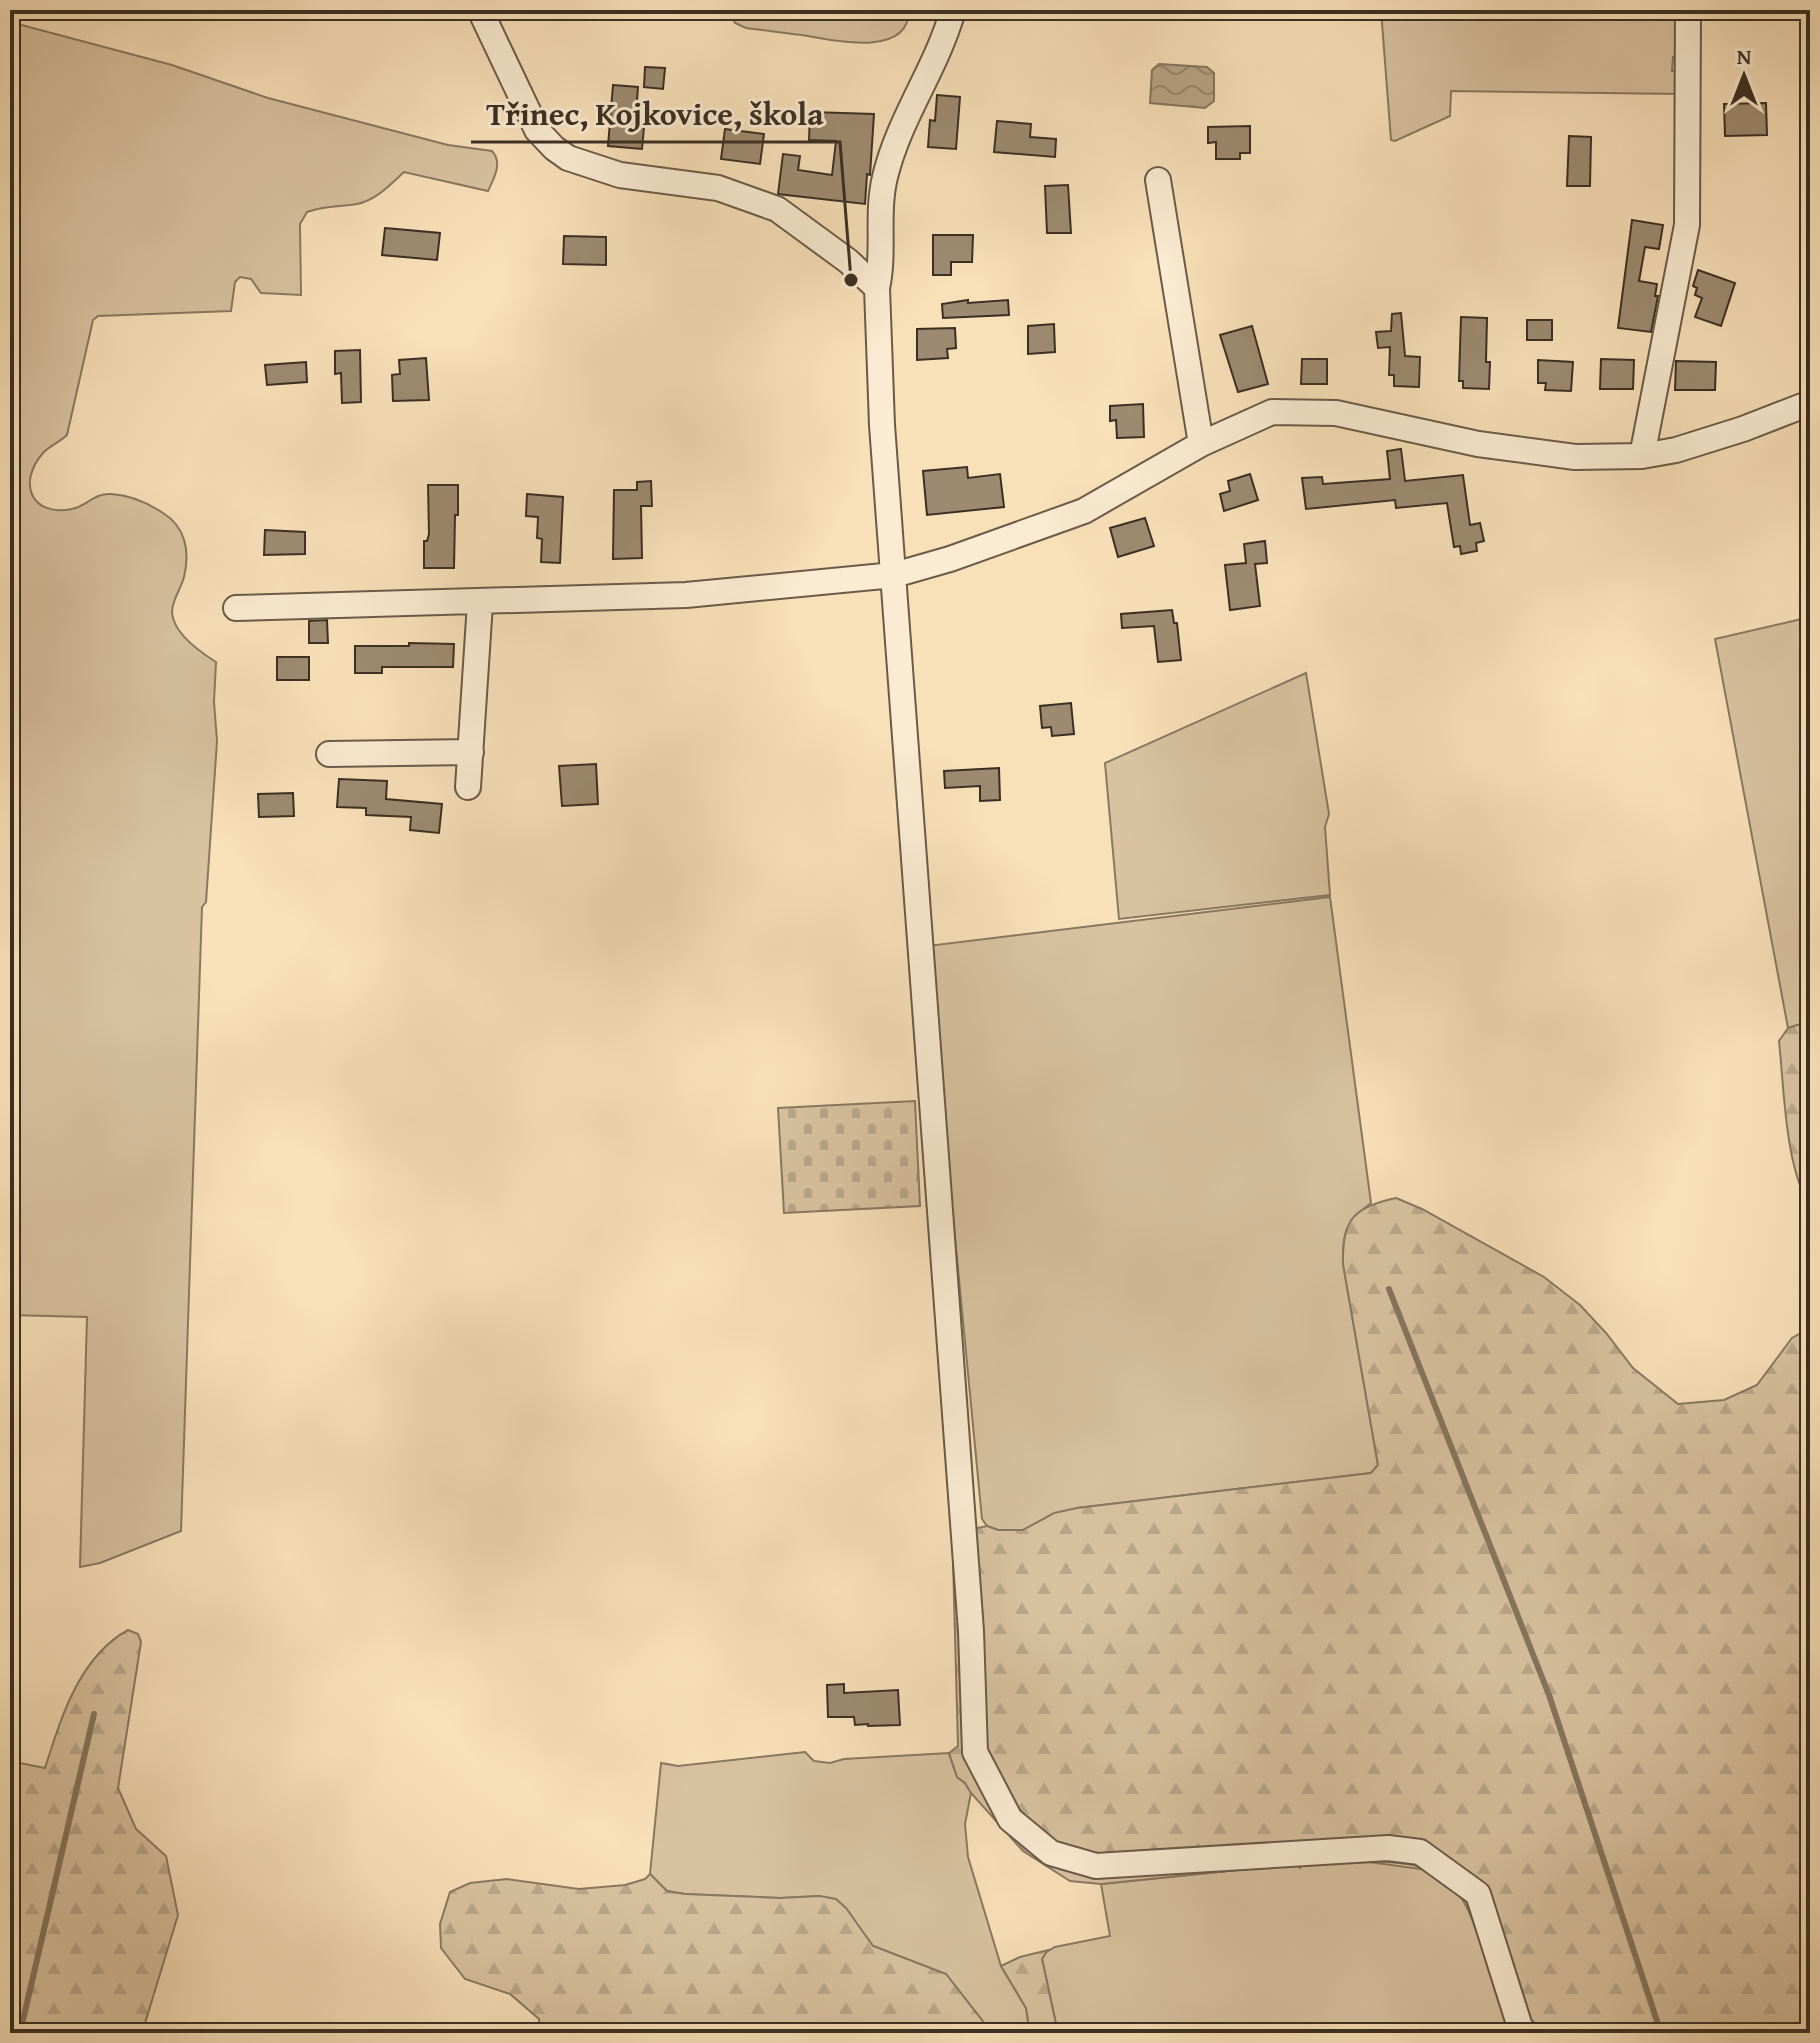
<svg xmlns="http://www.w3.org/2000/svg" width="1820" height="2043" viewBox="0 0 1820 2043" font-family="'Gentium Book Plus',serif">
	<defs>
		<pattern id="forest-firs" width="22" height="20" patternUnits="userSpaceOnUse" patternTransform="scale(2)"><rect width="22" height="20" fill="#d8c2a0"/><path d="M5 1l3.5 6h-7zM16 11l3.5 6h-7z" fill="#baa78a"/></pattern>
		<pattern id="cemetery-stones" width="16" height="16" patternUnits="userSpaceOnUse" patternTransform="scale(2)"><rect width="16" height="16" fill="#d8c2a0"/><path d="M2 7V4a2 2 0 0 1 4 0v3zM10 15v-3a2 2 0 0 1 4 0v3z" fill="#baa78a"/></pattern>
		<pattern id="water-waves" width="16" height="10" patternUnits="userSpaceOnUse" patternTransform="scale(2)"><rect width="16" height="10" fill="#b8a486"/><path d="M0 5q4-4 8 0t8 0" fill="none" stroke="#97866d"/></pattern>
	</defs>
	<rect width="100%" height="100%" fill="#f8e0b9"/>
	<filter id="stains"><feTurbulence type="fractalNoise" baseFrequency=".0025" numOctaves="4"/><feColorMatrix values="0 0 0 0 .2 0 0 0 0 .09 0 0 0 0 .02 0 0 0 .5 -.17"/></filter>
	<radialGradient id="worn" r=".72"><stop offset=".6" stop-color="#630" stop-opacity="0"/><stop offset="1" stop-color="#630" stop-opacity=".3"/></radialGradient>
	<!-- green -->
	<path fill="#d8c2a0" stroke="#8a7862" stroke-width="2" d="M729,10H909C909,59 830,40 802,35C783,33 764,30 746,28L735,23Z
		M1381,10H1681V58L1673,57L1672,71H1679L1681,94L1451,91L1450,116L1395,141L1391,140Z
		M10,22L172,65L268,98L448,145L492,151C503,163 494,178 488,191L404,172C390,185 376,200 357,204C339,207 326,205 307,212L300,224L301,295L261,293L251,279L240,277L235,282L231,311L98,316L93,320L67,435C60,442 49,446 43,453C17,483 31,517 72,509C87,506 94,493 111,494C129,495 148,503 163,513C186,527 190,552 184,577C181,589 172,600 172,612C173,633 200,652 216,662L214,702L217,741L206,902L202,907L181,1531L100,1563L80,1567L87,1317L10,1315Z
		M1810,617V1025L1804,1023L1788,1028L1715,639Z
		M1306,673L1329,814L1325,827L1330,895L1119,919L1105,763Z
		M1330,897L1371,1203C1345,1222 1342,1233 1343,1264L1378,1465L1371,1473L1077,1508L1023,1530H998L987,1526L982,1519L927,946Z
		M805,1752L814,1761L830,1763L844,1759L949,1753L957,1777L965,1783L971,1793L965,1824L968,1857L1001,1966L1026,2008L1030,2033H992L946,1974L873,1946L857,1925L820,1896L780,1898L685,1894L667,1891L650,1874L661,1763L678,1766Z
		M1369,1862L1436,1871L1452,1885L1469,1909L1502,2003L1517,2033H1058L1042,1959L1043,1954L1055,1947L1110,1936L1101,1884L1295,1864Z"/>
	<!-- forest -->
	<path fill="url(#forest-firs)" stroke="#8a7862" stroke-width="2" d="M1804,1023L1810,1025V1205C1785,1169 1784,1086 1779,1041L1788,1028Z
		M1396,1198L1422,1209L1544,1277L1580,1305L1606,1333L1633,1368L1678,1404L1724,1400L1757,1385L1792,1338L1810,1328V2024L1779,2033H1537C1527,2024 1507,2012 1501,2000C1484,1966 1473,1886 1434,1871C1399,1857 1348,1862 1311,1863L1302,1864L1300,1868L1295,1864L1101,1884L1070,1881L1023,1851L971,1793L965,1783L957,1777L949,1753L958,1746L953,1562L970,1556L968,1530L987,1526L998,1530H1023L1054,1513L1077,1508L1371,1473L1378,1465L1343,1264C1342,1220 1353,1207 1396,1198Z
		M128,1630L138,1634L141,1642L118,1788L136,1829L166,1856L178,1915L142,2033H10V1761L45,1768C61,1718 79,1657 128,1630Z
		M650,1874L667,1891L685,1894L780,1898L820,1896L836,1899L846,1908L873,1946L946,1974L992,2033H540L539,2019L510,1994L465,1979L441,1948L440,1924L450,1892L470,1883L507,1879L579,1889L625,1885L645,1879Z
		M1048,1950L1042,1959L1058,2033H1030L1026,2008L1001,1966L1020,1957Z"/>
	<!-- cemetery -->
	<path fill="url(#cemetery-stones)" stroke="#8a7862" stroke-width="2" d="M915,1101L920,1206L784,1213L778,1108Z"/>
	<!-- water -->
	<path fill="url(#water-waves)" stroke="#86755e" stroke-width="2" d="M1159,64L1207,67L1214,73V101L1205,108L1150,103L1152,70Z"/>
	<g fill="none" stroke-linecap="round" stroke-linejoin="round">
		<!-- stream -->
		<path stroke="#86755e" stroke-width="6" d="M1389,1289L1549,1695L1661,2033
			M20,2033L94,1714"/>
	</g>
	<!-- building -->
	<path fill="#9d8b71" stroke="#3b2f23" stroke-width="2" d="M645,67L665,68L663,89L644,87Z
		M613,85L638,87L635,127H644L642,149L608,146Z
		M937,95L960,97L956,149L928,147L930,120L935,121Z
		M1766,103L1767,135L1725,136L1724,104Z
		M810,112L874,114L870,175L867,174L865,204L778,194L783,154L800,156L798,170L832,175L836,141L809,140Z
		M997,121L1031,124L1030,137L1056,139L1055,157L994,152Z
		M1250,126V153H1240V159H1216V142L1208,143V127Z
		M725,129L764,134L760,164L721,159Z
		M1569,136L1591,137L1590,186H1567Z
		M1068,185L1071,233H1047L1045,186Z
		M1632,220L1663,225L1659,249L1645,247L1639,281L1657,284L1655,296H1658L1651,332L1618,328Z
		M385,228L440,233L437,260L382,255Z
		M933,235H973L972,262H951V275H933Z
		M564,236L606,237V265L563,264Z
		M1698,270L1735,283L1721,326L1695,317L1702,298L1695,295L1697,288L1693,286Z
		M968,300V303L1008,300L1009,315L943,318L942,304Z
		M1401,313L1405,356L1420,357L1419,387L1394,386V375H1389L1390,347L1378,348L1376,332L1391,331L1392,314Z
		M1461,317L1487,318L1486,362H1490L1489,389L1463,388V381H1459Z
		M1527,320H1552V340H1527Z
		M1054,324L1055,352L1028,354V326Z
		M1252,326L1268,384L1238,392L1220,335Z
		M955,328L956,348L947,349L948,358L917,360V329Z
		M360,350L361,402L342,403L341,373L335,374V351Z
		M426,358L429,400L393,401L392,375L400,374L399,360Z
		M1302,359H1327V384H1301Z
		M1601,359L1634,360L1633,389H1600Z
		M1538,360L1573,362L1571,391L1545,390L1546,383H1538Z
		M1676,361L1716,362L1715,390H1675Z
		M306,362L307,382L267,385L265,365Z
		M1143,404L1144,437L1117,438L1116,420L1110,421V406Z
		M1401,449L1405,481L1463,475L1470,525L1480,523L1484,541L1476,543L1477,551L1461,554L1460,546L1454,547L1447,503L1396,508L1395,500L1306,509L1302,478L1322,477L1323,484L1390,479L1387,451Z
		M967,467L968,478L1000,474L1004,507L927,515L923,471Z
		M1250,474L1258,500L1224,511L1220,494L1230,491L1228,481Z
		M651,481L652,506H641L642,558L613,559L614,490H637V482Z
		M428,485H458V515H455L454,568H424V541H427L429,534Z
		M527,494L563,497L560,563L541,562L542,539L537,538L538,517L526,516Z
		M1145,518L1154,546L1118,557L1110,528Z
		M265,530L305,532V554L264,555Z
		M1265,541L1267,563L1255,564L1260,606L1230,610L1225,565L1246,563L1244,544Z
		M1172,610L1174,623H1177L1181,660L1158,662L1154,626L1122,628L1121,614Z
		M327,620L328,643H309V621Z
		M409,643L454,644L453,667H382V673H355V646H409Z
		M277,657H309V680H277Z
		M1071,703L1074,734L1052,736L1051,727L1042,728L1040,706Z
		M596,764L598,804L562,806L559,766Z
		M999,768L1000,800L980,801V786L945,788L944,771Z
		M339,779L387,781L386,799L442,804L439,833L410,830L411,817L366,815V808L337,807Z
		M293,793L294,816L259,817L258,794Z
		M844,1684V1693L898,1690L900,1725L868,1726V1724L855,1725L854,1717H828L827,1685Z"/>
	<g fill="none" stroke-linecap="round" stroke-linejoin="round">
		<defs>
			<path id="minor" d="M480,10L537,130L554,148L568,158L620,175L718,188L777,209L848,261L877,288L882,425L971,1631L975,1752L1010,1819L1051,1853L1096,1866L1388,1848L1420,1852L1478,1894L1520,2027L1526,2033
				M1158,180L1201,444
				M877,288C885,251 876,214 885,177C899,118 937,68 953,10
				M1642,456L1687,225L1688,10
				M236,608L686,595L894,575L950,559L1084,511L1201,444L1272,412L1336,413L1478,444L1575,457L1642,456L1676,450L1743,429L1810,403
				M329,754L471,752
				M468,787L480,603"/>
		</defs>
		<!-- minor casing -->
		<use href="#minor" stroke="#6a5b48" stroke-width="28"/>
		<!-- minor -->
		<use href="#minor" stroke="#faebd2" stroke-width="24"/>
	</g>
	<!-- callouts -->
	<path fill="none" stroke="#3b2f23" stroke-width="3" d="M851 280L840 142H471"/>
	<circle fill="#3b2f23" stroke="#faebd2" stroke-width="3" cx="851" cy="280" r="8"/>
	<g font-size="32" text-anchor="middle" font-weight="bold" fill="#3b2f23" stroke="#faebd2" stroke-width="6" stroke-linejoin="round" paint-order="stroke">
		<text x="655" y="125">Třinec, Kojkovice, škola</text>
	</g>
	<!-- margin -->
	<rect width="1820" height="2043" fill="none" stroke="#f8e0b9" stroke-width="40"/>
	<rect x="12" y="12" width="1796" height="2019" fill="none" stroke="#3b2f23" stroke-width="4"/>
	<rect x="20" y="20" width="1780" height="2003" fill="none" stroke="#3b2f23" stroke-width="2"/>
	<!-- north arrow -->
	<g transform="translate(1744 76)" stroke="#faebd2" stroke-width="6" paint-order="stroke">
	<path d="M0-6L14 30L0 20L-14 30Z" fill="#3b2f23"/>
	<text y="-12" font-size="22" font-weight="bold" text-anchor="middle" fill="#3b2f23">N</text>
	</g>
	<rect width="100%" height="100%" filter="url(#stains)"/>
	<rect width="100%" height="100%" fill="url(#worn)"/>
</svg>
